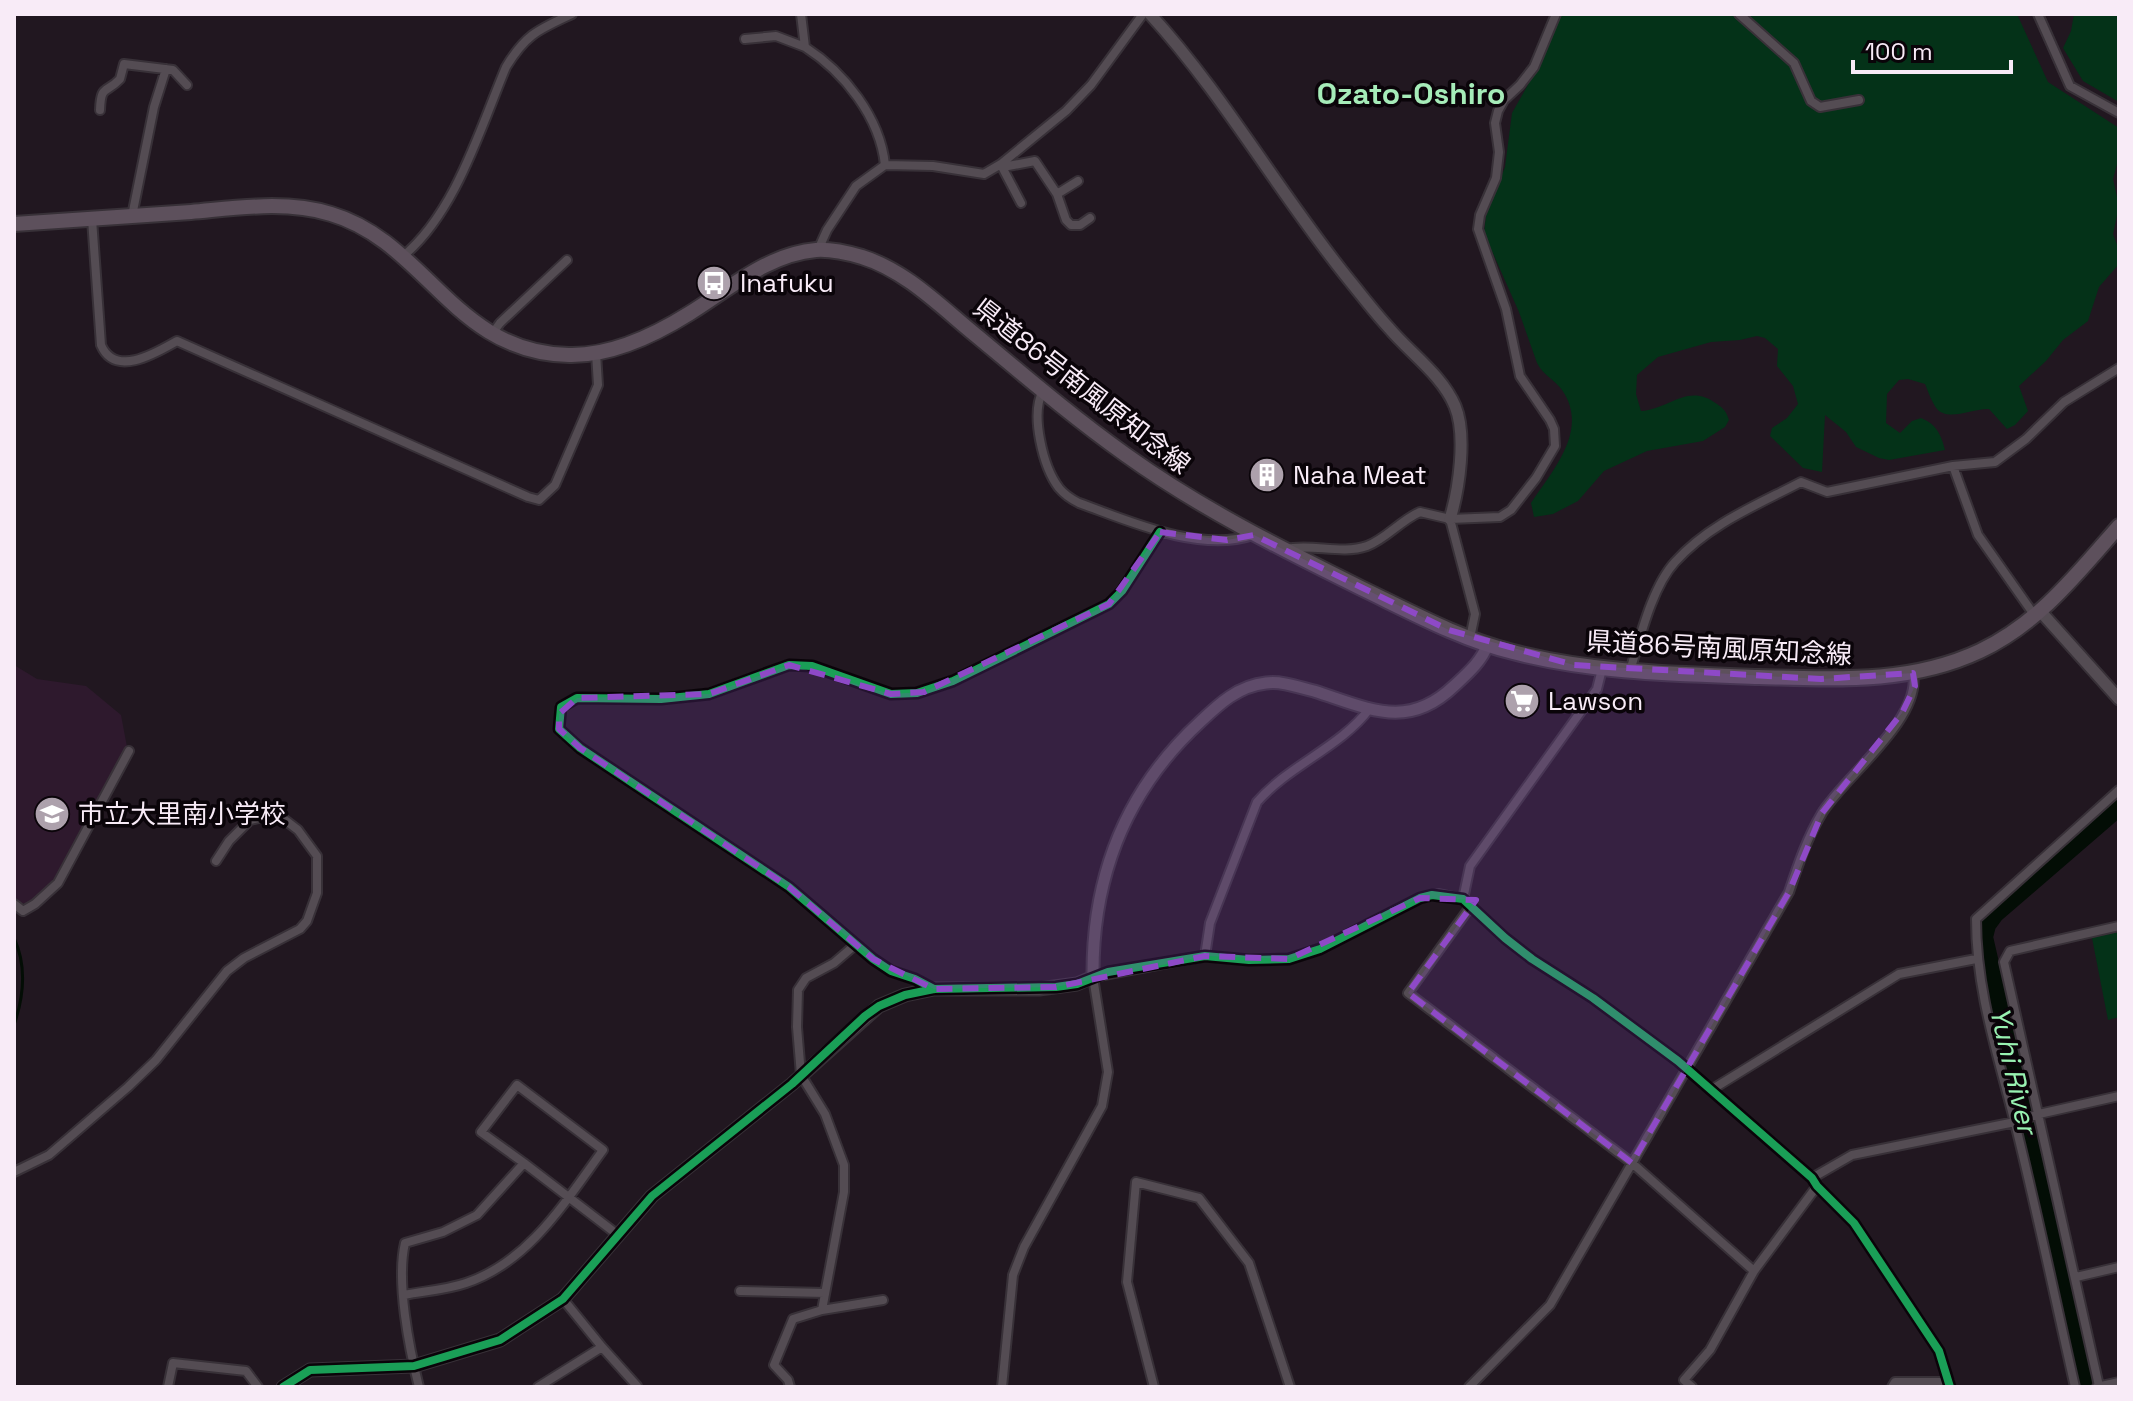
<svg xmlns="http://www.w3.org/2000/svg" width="2133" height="1401" viewBox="0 0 2133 1401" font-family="'Space Grotesk','Noto Sans JP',sans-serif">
	<rect width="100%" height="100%" fill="#211720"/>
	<!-- built -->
	<path fill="#2e192d" d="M14,665L37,679L86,686L121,715L127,747L54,881L30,903H20L14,901Z"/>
	<!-- green -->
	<path fill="#043218" d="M1560,14H2017L2048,82L2119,128V157L2113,179L2119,206L2113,234L2119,250V264L2099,287L2088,321L2063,340L2046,361L2019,386L2028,411L2015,425L2007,429L1989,409C1973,408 1949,422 1937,409C1932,403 1928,391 1925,384L1908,379L1899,380L1887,394L1886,423L1900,433L1912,421L1921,418C1936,424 1941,434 1945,450L1889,460L1879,458L1856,447L1846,432L1825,415L1822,472L1803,468L1770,436L1772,428L1787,418L1798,404L1793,386L1777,366L1778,349L1765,338L1757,336L1740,340L1711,342L1658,357L1637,375L1636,394L1641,411C1670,409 1688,382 1717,404C1724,409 1726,411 1729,420L1725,427L1703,441L1647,451L1604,471L1578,501L1553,514L1534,517L1531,503C1552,471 1590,430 1562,390C1555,380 1543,375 1537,363L1519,312L1484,233L1486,216L1505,167L1512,113L1538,67Z
		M2074,14H2119V102L2083,81L2063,48L2071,31Z
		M2119,932V1017L2108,1020L2092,938Z"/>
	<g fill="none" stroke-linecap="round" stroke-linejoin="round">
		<!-- stream -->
		<path stroke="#030d05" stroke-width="3" d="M14,938C27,966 24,996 14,1025"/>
		<!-- river -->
		<path stroke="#030d05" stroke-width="18" d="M2087,1387L1984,937L1987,925L1995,914L2119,807"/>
		<defs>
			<path id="minor" d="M801,14L805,47C844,72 880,117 885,165
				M1739,14L1794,63L1811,101L1820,107L1859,100
				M2038,14L2070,86L2119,113
				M745,39L776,36L805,47
				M100,110C101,84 106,94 120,79L124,64L173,70L187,85
				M1001,165L1021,203
				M1003,167L1035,161L1057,194L1066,220L1071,225H1080L1090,218
				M1057,194L1078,181
				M132,216L154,107L166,69
				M92,219L101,345C115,378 156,353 177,341L528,497L539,500L555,485L598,385L596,353
				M818,250L827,230L856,186L885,165L933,166L984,174L1001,164L1066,111L1091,85L1143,14
				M402,257C455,214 480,129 506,67C526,34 538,30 572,14
				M492,334L500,323L567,260
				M1043,391C1030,414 1043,467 1059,488C1064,494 1071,499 1079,503C1129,521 1199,553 1253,535
				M1953,466L1978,535L2035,616
				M1450,519L1475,614L1470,638
				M1285,549C1312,543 1341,555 1367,546C1386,539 1401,520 1420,512L1450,519L1500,517L1511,510L1536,478L1555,446L1554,429L1550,420L1520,376L1506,309L1478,229L1480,215L1496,178L1499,152L1495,123L1498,111L1504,100L1520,85L1534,67L1556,14
				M1630,671C1640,638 1652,587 1675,562C1709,524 1757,505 1801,482L1827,492L1953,466L1995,462L2026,439L2064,402L2119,368
				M1463,899L1470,866L1597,689L1602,669
				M14,904L23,911L35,904L58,883L129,751
				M1470,907L1408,993L1632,1163L1754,1271
				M1205,956L1210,923L1257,802C1289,765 1341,747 1370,708
				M934,989L915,979L891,971L873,959L789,887L580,748L559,729L561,707L577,698L661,699L709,694L789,665L812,666L891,694L917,693L953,681L1109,604L1122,591L1160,532
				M1711,1090L1899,974L1976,959
				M14,1172L49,1155L128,1087L156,1060L227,971L244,958L300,929L307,921L317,893V856L298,830L285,820L271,815L250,820L229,841L216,861
				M1812,1178L1852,1155L2015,1122L2039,1114L2119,1096
				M2076,1277L2119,1267
				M740,1291L825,1293
				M404,1295C424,1291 446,1290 466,1283C529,1262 565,1202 603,1150L517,1085L481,1132L524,1163
				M563,1299L602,1347
				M822,1310L883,1300
				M2099,1386L2004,962L2010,951L2119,926
				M168,1387L173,1363L246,1371L258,1387
				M419,1387C409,1348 396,1281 405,1243L443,1232L477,1215L524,1163L618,1235
				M538,1387L602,1347L637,1386L635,1387
				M790,1387L788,1380L774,1365L793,1319L822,1310L844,1192V1165L825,1114L801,1075L797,1027L798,990L806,978L834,963L855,945
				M1002,1387L1013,1275L1024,1247L1102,1106L1108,1072L1093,977L1205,956L1249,960L1289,959L1320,949L1420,898L1439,894L1463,899L1505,938L1532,959L1593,998L1678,1061L1812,1178L1817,1186L1854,1223L1939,1351L1950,1387
				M1154,1387L1127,1282L1136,1182L1199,1198L1249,1263L1290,1387
				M1469,1387L1550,1305L1789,892C1798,865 1807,838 1822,813C1845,776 1922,719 1913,673
				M1692,1387L1684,1380L1710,1350L1754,1271L1817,1186
				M1892,1387L1895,1382H1949
				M2075,1387C2055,1299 2037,1211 2015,1123C1998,1055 1976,991 1976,919L2119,790
				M2097,1387L2119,1382"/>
			<path id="tertiary" d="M1150,14C1225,96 1280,195 1350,281C1363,297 1375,313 1389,328C1410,353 1442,375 1455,406C1467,435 1459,489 1450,519
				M2041,612L2119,699
				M283,1387L310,1370L414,1366L500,1340L563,1299L652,1196L792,1084L879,1006L905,995L934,989H1039L1077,984L1093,977C1092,876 1125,791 1200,722C1219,704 1238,686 1266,683C1282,681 1298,687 1314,691C1368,708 1407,731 1454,686C1468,673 1481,662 1488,644"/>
			<path id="primary" d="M14,224C73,220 132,216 191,212C237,208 286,200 331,214C426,242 454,353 569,355C611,356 655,335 690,313C729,289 768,254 816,250C830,249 848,253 862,257C907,271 942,308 978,337C1026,377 1074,418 1126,455C1200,508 1280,548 1361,588C1411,612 1460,639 1513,652C1594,673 1677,674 1759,677C1835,679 1910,684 1980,651C2039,623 2077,574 2119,526"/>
		</defs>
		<!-- minor casing -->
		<use href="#minor" stroke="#383138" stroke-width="12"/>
		<!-- tertiary casing -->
		<use href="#tertiary" stroke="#383138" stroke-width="15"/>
		<!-- primary casing -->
		<use href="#primary" stroke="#383138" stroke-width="18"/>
		<!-- minor -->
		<use href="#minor" stroke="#544c53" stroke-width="8"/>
		<!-- tertiary -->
		<use href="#tertiary" stroke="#544c53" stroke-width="11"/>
		<!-- primary -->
		<use href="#primary" stroke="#5d505c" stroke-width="14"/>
		<defs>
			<path id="cycleway" d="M934,989L915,979L891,971L873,959L789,887L580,748L559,729L561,707L577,698L661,699L709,694L789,665L812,666L891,694L917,693L953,681L1109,604L1122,591L1160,532
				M283,1387L310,1370L414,1366L500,1340L563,1299L652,1196L792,1084L865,1016L879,1006L905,995L934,989L1056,987L1077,984L1108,972L1205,956L1249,960L1289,959L1320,949L1420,898L1432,895L1463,899L1505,938L1532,959L1593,998L1678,1061L1812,1178L1817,1186L1854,1223L1939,1351L1950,1387"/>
		</defs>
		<!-- cycleway casing -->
		<use href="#cycleway" stroke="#0a0409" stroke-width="13"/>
		<!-- cycleway -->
		<use href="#cycleway" stroke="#1a9f57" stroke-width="8"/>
	</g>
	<!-- marked area -->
	<path fill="#8e49c7" fill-opacity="0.2" stroke="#8e49c7" stroke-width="6" stroke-dasharray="16 10" stroke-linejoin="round" d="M1160,532L1227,540L1254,535L1449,630L1574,665L1821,679L1913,673L1915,686L1902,713L1822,813L1789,892L1632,1163L1408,993L1476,900L1420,898L1289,959L1205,956L1056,987L934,989L873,959L789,887L580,748L559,729V714L577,698L709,694L789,665L891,694L924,692L1109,604Z"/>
	<!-- icons -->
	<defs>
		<symbol id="bus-disc" viewBox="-11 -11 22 22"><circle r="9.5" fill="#ada1ac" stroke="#0a0409"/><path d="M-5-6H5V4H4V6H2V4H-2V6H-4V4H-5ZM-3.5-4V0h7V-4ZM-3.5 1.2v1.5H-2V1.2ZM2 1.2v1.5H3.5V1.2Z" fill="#fff"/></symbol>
		<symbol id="building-disc" viewBox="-11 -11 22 22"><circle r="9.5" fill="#ada1ac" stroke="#0a0409"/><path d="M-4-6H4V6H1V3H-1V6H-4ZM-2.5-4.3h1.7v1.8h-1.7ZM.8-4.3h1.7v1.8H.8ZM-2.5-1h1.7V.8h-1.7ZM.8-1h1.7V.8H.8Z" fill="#fff"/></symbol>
		<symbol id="supermarket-disc" viewBox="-11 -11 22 22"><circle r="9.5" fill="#ada1ac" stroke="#0a0409"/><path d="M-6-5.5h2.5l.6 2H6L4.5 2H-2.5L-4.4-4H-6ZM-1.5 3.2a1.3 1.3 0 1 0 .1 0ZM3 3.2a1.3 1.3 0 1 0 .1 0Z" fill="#fff"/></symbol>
		<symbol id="school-disc" viewBox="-11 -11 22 22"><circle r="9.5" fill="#ada1ac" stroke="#0a0409"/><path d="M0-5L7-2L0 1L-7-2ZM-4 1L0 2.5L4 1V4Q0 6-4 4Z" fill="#fff"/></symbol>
	</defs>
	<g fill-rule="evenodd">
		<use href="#bus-disc" x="694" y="263" width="40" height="40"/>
		<use href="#building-disc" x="1247" y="455" width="40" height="40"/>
		<use href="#supermarket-disc" x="1502" y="681" width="40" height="40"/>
		<use href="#school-disc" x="32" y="794" width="40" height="40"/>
	</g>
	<g text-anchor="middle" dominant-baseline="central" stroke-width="7" stroke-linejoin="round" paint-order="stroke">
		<!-- poi labels -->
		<g font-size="26" fill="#f8ebf7" stroke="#0a0409" text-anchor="start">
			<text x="740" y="283">Inafuku</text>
			<text x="1293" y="475">Naha Meat</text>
			<text x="1548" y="701">Lawson</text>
			<text x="78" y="814">市立大里南小学校</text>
		</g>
		<!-- street labels -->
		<g font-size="26" fill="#f8ebf7" stroke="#0a0409">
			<text transform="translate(1082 386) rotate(38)">県道86号南風原知念線</text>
			<text transform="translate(1719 648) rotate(3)">県道86号南風原知念線</text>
		</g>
		<!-- water labels -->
		<g font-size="28" font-style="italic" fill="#98f1b1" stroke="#0a0409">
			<text transform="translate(2014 1070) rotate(77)">Yuhi River</text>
		</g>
		<!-- quarter labels -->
		<g font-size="30" font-weight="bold" fill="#a6ecb9" stroke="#0a0409">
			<text x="1411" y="93">Ozato-Oshiro</text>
		</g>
	</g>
	<!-- border -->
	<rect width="2133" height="1401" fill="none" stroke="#f8ebf7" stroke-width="32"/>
	<!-- scale -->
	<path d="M1853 60v12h158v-12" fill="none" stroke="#f8ebf7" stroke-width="4"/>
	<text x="1865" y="60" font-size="24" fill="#f8ebf7" stroke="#0a0409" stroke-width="6" paint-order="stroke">100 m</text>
</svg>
